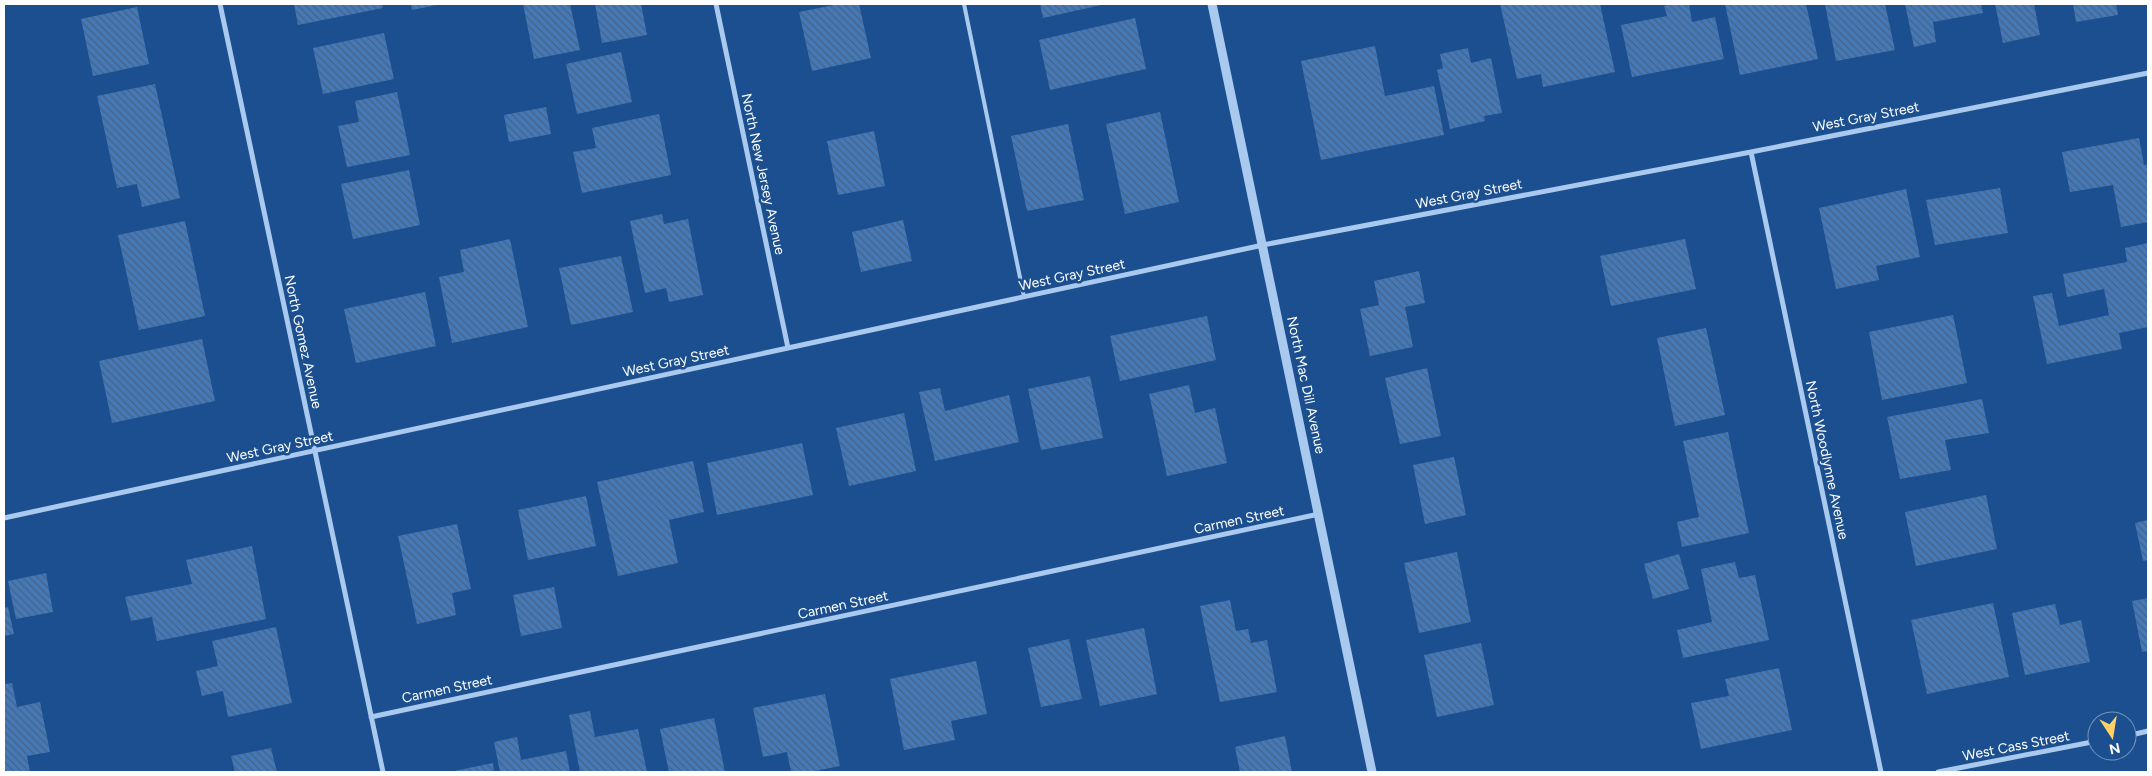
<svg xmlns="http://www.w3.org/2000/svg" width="2152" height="776" viewBox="0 0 2152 776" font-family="Figtree,sans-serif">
	<defs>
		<pattern id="building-back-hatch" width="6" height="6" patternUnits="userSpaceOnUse" patternTransform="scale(1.25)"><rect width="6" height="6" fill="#4478b7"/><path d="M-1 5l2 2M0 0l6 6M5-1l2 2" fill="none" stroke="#486282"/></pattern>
	</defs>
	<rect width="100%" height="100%" fill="#1b4f8f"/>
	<!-- building -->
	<path fill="url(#building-back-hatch)" d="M294,4H382L383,8L298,25Z
		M411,4H437V5L412,10Z
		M523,4H570L580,50L534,59Z
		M595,4H641L647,35L602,43Z
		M839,4H859L871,58L812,71L799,12Z
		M1040,4H1101V5L1043,18Z
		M1500,4H1600L1615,72L1543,87L1541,74L1517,79Z
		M1673,4H1689L1692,22L1715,17L1724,59L1632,77L1621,25L1667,16L1664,6Z
		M1725,4H1806L1818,59L1740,75Z
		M1825,4H1855V5L1885,4L1895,50L1836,61Z
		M1905,4H1981L1983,13L1933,22L1936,42L1914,47Z
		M1995,4H2034L2040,35L2003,43Z
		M2073,4H2116L2118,15L2076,22Z
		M137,7L149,64L93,76L81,19Z
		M1135,18L1146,69L1050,90L1039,40Z
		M384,33L394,79L323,94L313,48Z
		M1375,46L1385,96L1434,86L1444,135L1321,160L1301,61Z
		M1468,48L1471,63L1491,58L1502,113L1484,116L1485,121L1450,129L1437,70L1443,68L1440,54Z
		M621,52L632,102L577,114L566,64Z
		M155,84L180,198L142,207L137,184L117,188L97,96Z
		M397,92L410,155L347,167L338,126L359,122L355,101Z
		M546,107L551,134L509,142L504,115Z
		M1160,112L1179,202L1125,214L1106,124Z
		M659,114L671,175L582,193L573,152L596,148L592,128Z
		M1068,124L1084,200L1027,211L1011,136Z
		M874,131L885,186L838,195L827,141Z
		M2139,138L2144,165L2148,164V222L2121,227L2113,185L2070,192L2062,152Z
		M409,170L420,225L353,239L341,184Z
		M2000,188L2008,233L1935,245L1926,200Z
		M1906,189L1920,257L1876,266L1879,280L1836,289L1819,208Z
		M662,214L664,224L688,219L703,295L669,302L666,288L645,293L630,221Z
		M903,220L912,261L861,272L852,232Z
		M185,221L205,316L139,330L118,235Z
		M510,239L528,327L452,343L439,277L464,272L460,250Z
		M1685,239L1696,289L1611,306L1600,256Z
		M2148,243V327L2119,333L2122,349L2047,364L2033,296L2052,293L2059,326L2109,315L2104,289L2067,297L2063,274L2127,262L2125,248Z
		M621,256L633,312L571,325L559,268Z
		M1419,271L1425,303L1405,307L1413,347L1370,356L1360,309L1379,305L1374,281Z
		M425,292L436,346L356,363L344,309Z
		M1953,315L1967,383L1882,400L1869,332Z
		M1207,316L1216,360L1120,381L1110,336Z
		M1706,328L1725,415L1675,426L1657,338Z
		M202,339L215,401L112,423L99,361Z
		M1427,368L1441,436L1400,444L1385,378Z
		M1090,376L1103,438L1041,450L1028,389Z
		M1189,385L1195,413L1215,408L1227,463L1167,476L1149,394Z
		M940,388L945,411L1009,395L1019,442L935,461L919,392Z
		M1982,399L1989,433L1945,440L1951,470L1900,479L1887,417Z
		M904,413L916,471L849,486L836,428Z
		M1728,432L1749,533L1682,547L1677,522L1699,517L1683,441Z
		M802,443L813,495L717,515L707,463Z
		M1454,457L1466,515L1425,524L1413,465Z
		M693,461L704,512L669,520L678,563L618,576L597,482Z
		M1986,495L1997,549L1916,566L1905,512Z
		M586,496L596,546L528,560L518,510Z
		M2148,520V560L2143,561L2135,523Z
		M457,524L471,589L452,593L456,615L417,624L398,536Z
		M252,546L266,619L157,641L152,617L131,621L125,597L192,584L186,560Z
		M1457,552L1471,622L1419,633L1404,563Z
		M1679,554L1689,589L1653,599L1644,564Z
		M1735,562L1739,578L1755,575L1769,640L1683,658L1677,630L1712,622L1701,569Z
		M46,573L53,612L16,619L8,581Z
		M554,587L562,628L521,636L513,595Z
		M2148,598V651L2142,652L2132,601Z
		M1230,600L1236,631L1248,629L1251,643L1267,640L1277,692L1220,702L1200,606Z
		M1993,603L2009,677L1927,694L1911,620Z
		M2055,604L2060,625L2081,620L2090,662L2025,675L2012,613Z
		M8,607L14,634L4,636V608Z
		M276,627L292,703L228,717L223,691L202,696L196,671L218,666L212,641Z
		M1144,628L1157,694L1100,706L1086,640Z
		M1069,639L1082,699L1041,707L1028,648Z
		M1481,643L1494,705L1437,717L1424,655Z
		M976,661L987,714L951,721L955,740L904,750L890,679Z
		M1779,668L1792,730L1701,749L1691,703L1729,696L1725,679Z
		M12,683L17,707L40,702L50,752L27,756L30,772H4V684Z
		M825,694L840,766L810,772H791L787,752L763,757L753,708Z
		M590,711L595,737L638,729L647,772H580L569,715Z
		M714,718L725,772H669L660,729Z
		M1285,736L1292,772H1240L1235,747Z
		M517,737L521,760L566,751L570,772H500L494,742Z
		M271,748L277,772H235L231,756Z
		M493,763L494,772H454V771Z"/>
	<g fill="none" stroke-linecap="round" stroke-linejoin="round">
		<!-- service -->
		<path stroke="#a9c9ee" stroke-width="4" d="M964,4L1024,297"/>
		<!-- minor -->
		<path stroke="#a9c9ee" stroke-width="5" d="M220,4L383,772
			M716,4L788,348
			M1751,152L1881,772
			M4,518L1263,245L1751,152L2148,73
			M371,717L1319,514
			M2127,736L2148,731
			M1938,772L2097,741"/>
		<!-- tertiary -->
		<path stroke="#a9c9ee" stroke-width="9" d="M1212,4L1372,772"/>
	</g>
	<g text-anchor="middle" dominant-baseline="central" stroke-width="5" stroke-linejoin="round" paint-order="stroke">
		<!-- street labels -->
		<g font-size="14" fill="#fff" stroke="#1b4f8f">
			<text transform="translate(1866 117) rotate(-11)">West Gray Street</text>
			<text transform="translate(763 174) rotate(78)">North New Jersey Avenue</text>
			<text transform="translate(1469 194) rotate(-11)">West Gray Street</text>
			<text transform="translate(1072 275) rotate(-12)">West Gray Street</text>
			<text transform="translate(303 342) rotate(78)">North Gomez Avenue</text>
			<text transform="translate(676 361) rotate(-12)">West Gray Street</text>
			<text transform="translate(1306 385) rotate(78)">North Mac Dill Avenue</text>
			<text transform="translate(280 447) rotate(-12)">West Gray Street</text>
			<text transform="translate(1827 460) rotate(78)">North Woodlynne Avenue</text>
			<text transform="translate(1239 520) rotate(-12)">Carmen Street</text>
			<text transform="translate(843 605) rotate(-12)">Carmen Street</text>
			<text transform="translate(447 689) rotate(-12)">Carmen Street</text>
			<text transform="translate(2016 746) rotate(-11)">West Cass Street</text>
		</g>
	</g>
	<!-- border -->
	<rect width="2152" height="776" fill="none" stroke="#ffffff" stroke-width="10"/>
	<!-- north arrow -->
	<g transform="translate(2112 736) rotate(168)"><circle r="24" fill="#1b4f8f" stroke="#7695bc"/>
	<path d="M0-4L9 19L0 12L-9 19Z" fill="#ffd166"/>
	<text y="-8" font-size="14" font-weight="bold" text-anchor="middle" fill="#ffffff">N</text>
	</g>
</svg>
